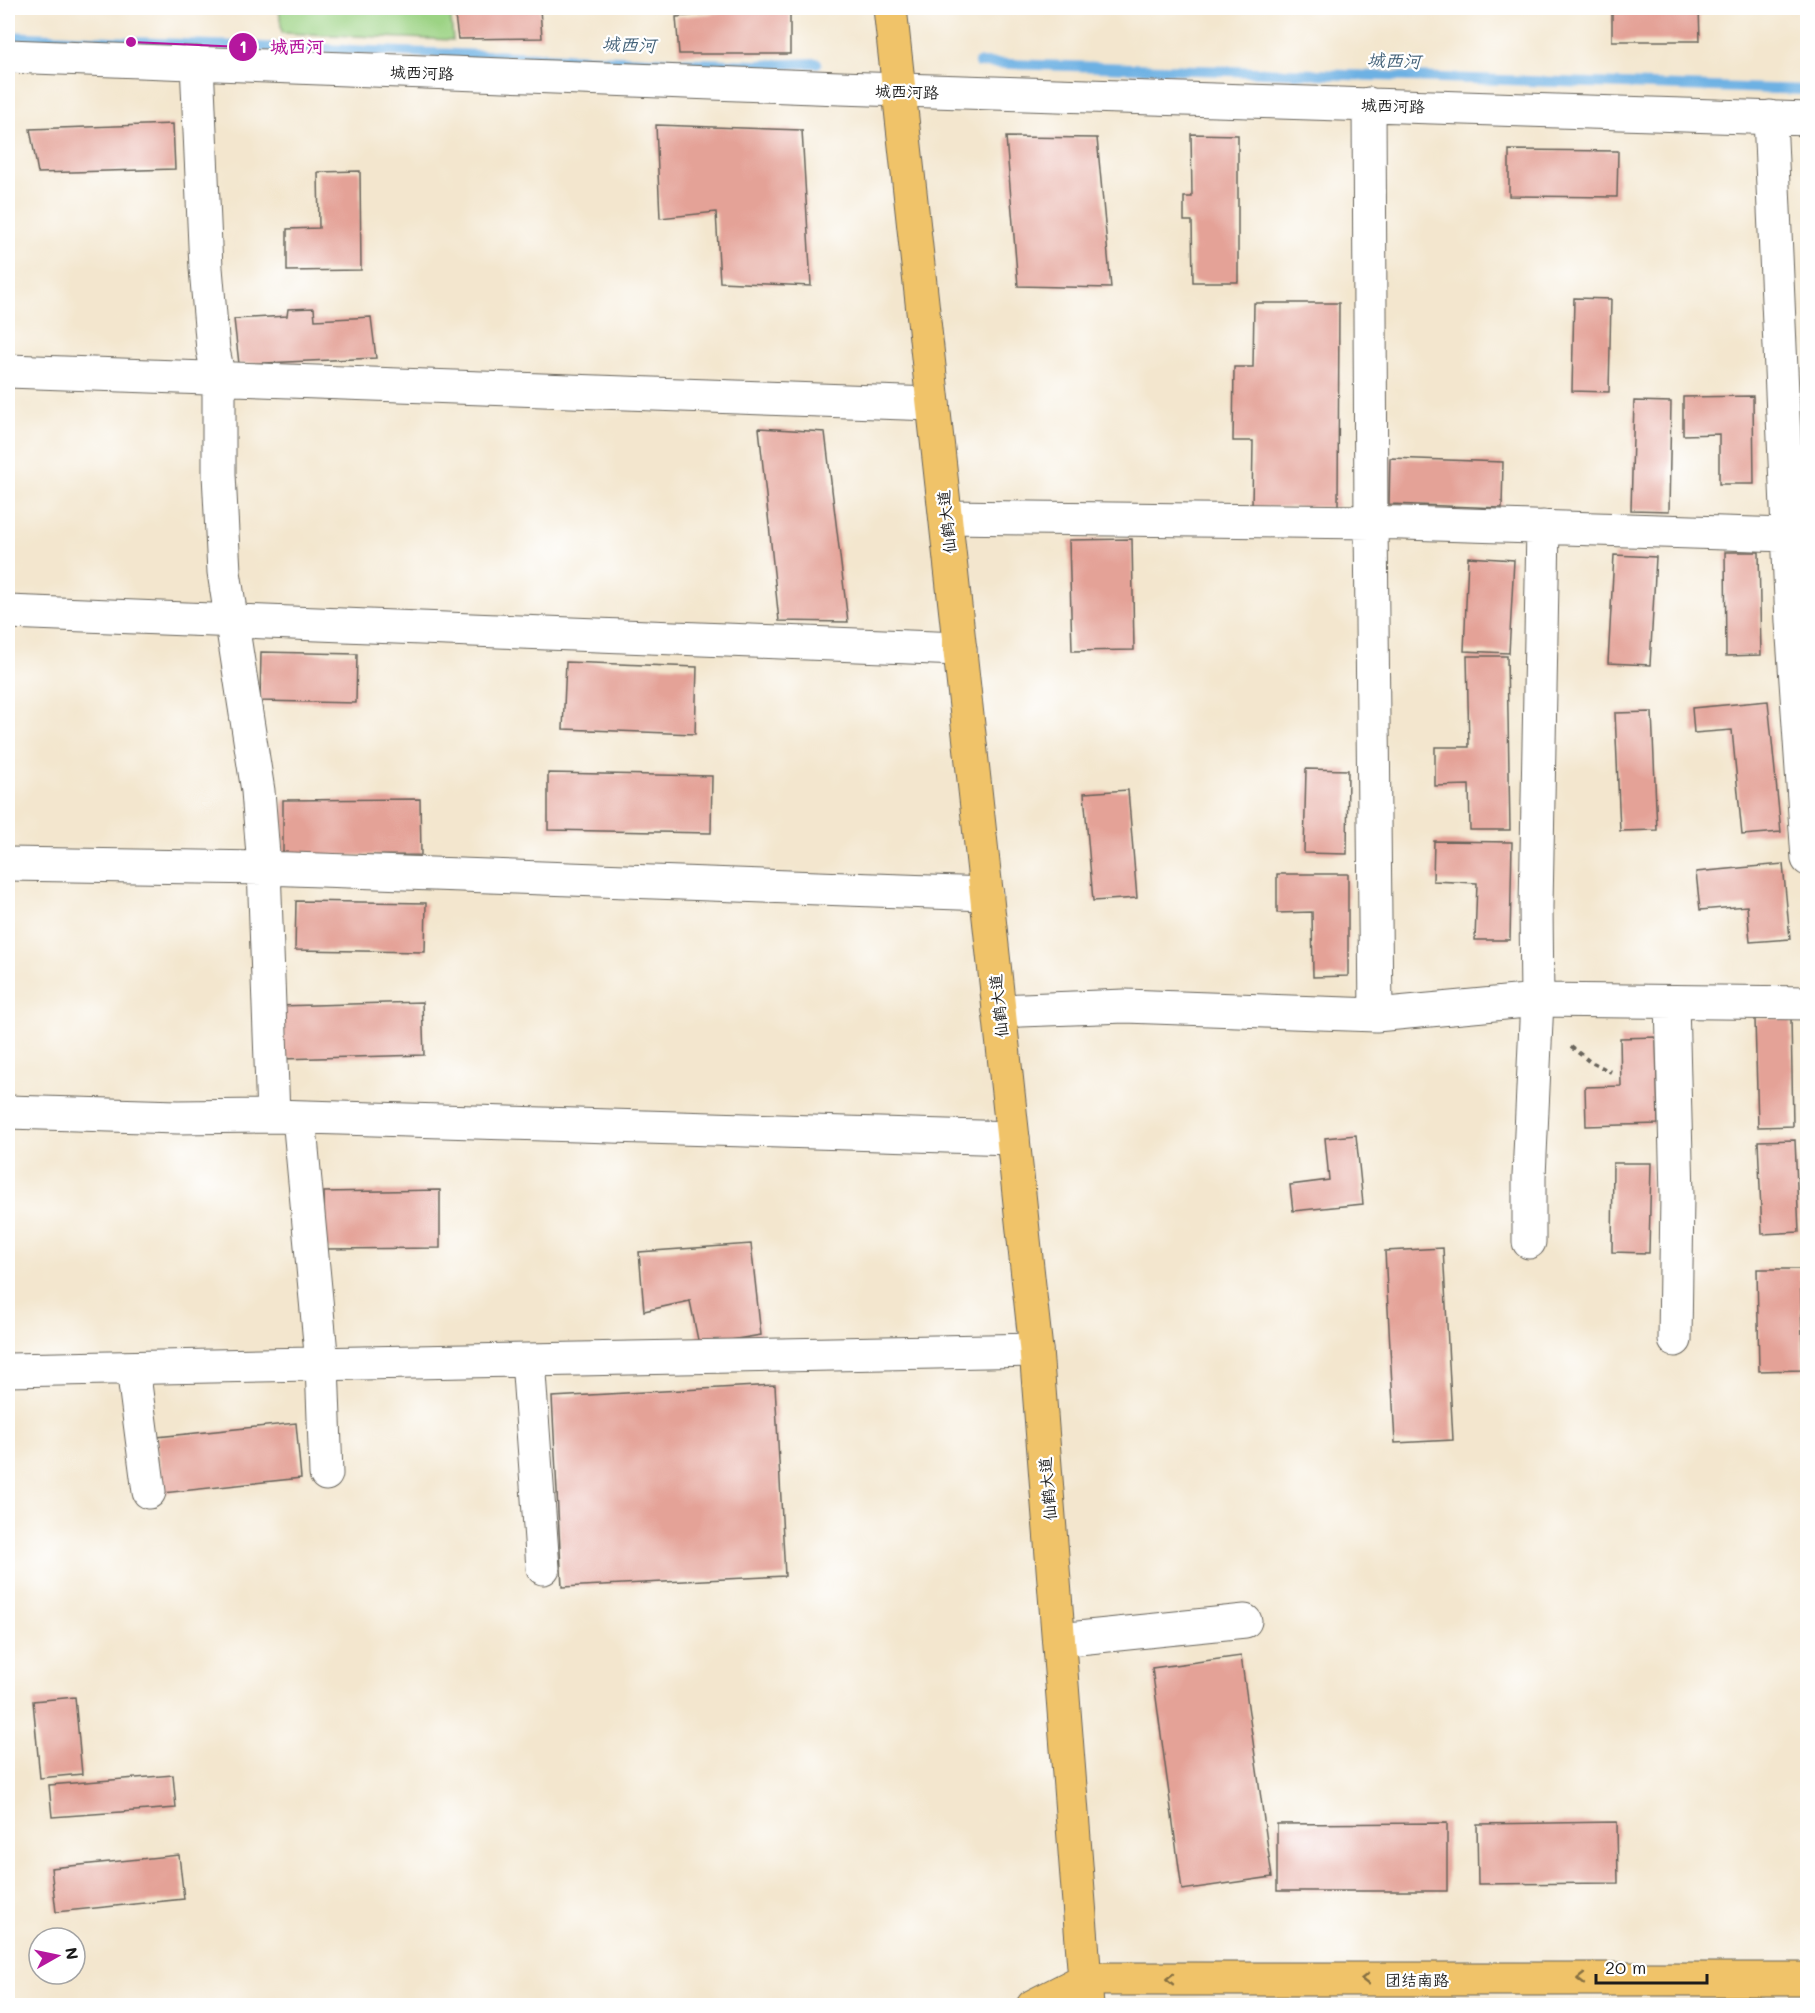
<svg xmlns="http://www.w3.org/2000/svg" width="1815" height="2013" viewBox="0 0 1815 2013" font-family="Mali,'LXGW WenKai TC',sans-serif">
	<rect width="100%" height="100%" fill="#fff"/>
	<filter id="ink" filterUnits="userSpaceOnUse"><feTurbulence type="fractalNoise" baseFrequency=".0167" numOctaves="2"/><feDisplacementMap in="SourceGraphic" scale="12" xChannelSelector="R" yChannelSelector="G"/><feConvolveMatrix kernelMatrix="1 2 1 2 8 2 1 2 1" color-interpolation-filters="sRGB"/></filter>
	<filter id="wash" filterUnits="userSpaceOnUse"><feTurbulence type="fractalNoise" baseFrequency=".008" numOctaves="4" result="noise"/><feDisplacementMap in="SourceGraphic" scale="24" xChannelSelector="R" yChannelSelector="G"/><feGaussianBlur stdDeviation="1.35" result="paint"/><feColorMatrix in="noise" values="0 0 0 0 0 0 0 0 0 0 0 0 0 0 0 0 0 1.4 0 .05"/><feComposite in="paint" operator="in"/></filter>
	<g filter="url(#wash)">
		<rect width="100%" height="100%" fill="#f3e6ce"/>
		<!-- green -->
		<path fill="#9cd384" stroke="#5c7850" stroke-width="1.5" d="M279,8H450L453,40L282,33Z"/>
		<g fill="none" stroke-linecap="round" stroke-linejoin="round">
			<!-- stream -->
			<path stroke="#6db1e3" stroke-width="10" d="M8,36L131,42L757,65L817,63
				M979,63L1808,90"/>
		</g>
		<g id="blocks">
			<!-- building -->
			<path fill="#e4a297" d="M454,8H540L542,38L458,39Z
				M736,8H790V54H679L676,17L736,11Z
				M1612,8H1699L1700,41H1612Z
				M173,124L175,169L38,173L30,129Z
				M656,125L802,130L811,286L720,282L716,212L660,218Z
				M1191,134L1238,135V282H1193L1192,221H1184V197H1192Z
				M1006,137L1097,138L1111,288L1018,286Z
				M1509,150L1618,151L1617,197L1509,196Z
				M360,171L361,270L287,271V229L319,228L318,172Z
				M1574,298L1611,299L1609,392L1572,391Z
				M1254,303H1339L1338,507H1252L1253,441H1233L1234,367H1253Z
				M314,308L315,320L371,317L376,358L239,364L234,319L287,316L288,309Z
				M1753,396L1754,484H1719V434L1683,435V397Z
				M1634,401L1671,402L1669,511L1631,510Z
				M759,428L825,432L848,622L779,621Z
				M1390,458L1503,462L1502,508L1389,504Z
				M1132,539L1134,650L1072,651L1069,540Z
				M1725,552H1759L1761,655L1726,656Z
				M1614,555L1656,557L1650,665L1608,663Z
				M1468,557L1514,560L1509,653L1464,651Z
				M261,652L357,654L356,703L260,701Z
				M1467,656H1507L1510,830H1470L1469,785L1435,786V747H1469Z
				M566,662L697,667L695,734L563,729Z
				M1768,701L1781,832L1742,835L1732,730L1694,733L1692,708Z
				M1652,712L1657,830L1620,831L1615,713Z
				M1306,769L1348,770L1347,854L1304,853Z
				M548,773L712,776L711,833L548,830Z
				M1128,790L1137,898L1093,901L1084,793Z
				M420,799L421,855L283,856V800Z
				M1434,841L1512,842L1510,940H1475L1477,883L1433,881Z
				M1783,864L1790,939L1750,942L1747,906L1700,910L1696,872Z
				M1277,874H1348V976L1313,977L1312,912L1277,913Z
				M296,901L426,903L425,952L295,950Z
				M422,1002L424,1055L281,1059L279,1006Z
				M1791,1018L1793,1126L1758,1127L1755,1019Z
				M1656,1037L1658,1124L1586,1126L1585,1087L1621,1086L1620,1038Z
				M1356,1135L1363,1204L1293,1211L1290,1185L1329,1180L1325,1138Z
				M1795,1140L1799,1232L1762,1234L1758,1141Z
				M1613,1163H1651L1649,1253L1612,1252Z
				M440,1190V1248L325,1249L324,1192Z
				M751,1244L761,1335L699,1345L690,1301L644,1311L639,1252Z
				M1443,1248L1453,1440L1395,1443L1385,1251Z
				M1757,1269H1800L1803,1370L1759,1371Z
				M775,1385L785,1576L562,1587L552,1397Z
				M296,1423L301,1478L163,1493L157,1437Z
				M1241,1656L1272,1877L1182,1890L1152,1668Z
				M75,1697L82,1774L40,1778L33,1701Z
				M173,1775L176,1808L52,1817L49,1785Z
				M1617,1822L1618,1883L1478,1884L1477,1824Z
				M1447,1823V1891H1277V1824Z
				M179,1855L184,1899L56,1912L51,1868Z"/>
		</g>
	</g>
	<g filter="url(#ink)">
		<use href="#blocks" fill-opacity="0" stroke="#67635a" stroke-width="1.5"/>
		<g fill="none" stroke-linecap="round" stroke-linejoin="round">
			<defs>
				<path id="minor" d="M8,56L840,88L1808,119
					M197,63L206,268L213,350L219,379V474L224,572L258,791L264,868L273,1116
					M1369,104L1371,522L1376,1015
					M1770,117L1792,622L1808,859
					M8,371L933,404
					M946,517L1371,522L1788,535
					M8,612L960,649
					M8,864L264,868L987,894
					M1672,1002L1677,1195L1675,1340
					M999,1011L1125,1006L1376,1015L1537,1000L1808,1003
					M8,1112L178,1117L273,1116L1013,1138
					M299,1117L322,1364L326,1474
					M1529,1242V1177L1537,1000L1536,907L1543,527
					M528,1360L543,1568
					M133,1368L149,1492
					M8,1370L1036,1350
					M1059,1640L1245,1621"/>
				<path id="major" d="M890,8L1036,1350L1087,2006
					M1033,2006L1086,1979H1808"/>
			</defs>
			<!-- minor casing -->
			<use href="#minor" stroke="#67635a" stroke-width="35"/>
			<!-- major casing -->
			<use href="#major" stroke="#67635a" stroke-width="35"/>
			<!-- path -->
			<path stroke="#67635a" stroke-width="4" stroke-dasharray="4.5 4.5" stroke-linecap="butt" d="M1571,1047L1589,1061L1611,1072"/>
			<!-- minor -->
			<use href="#minor" stroke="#fff" stroke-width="33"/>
			<!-- major -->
			<use href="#major" stroke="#f0c369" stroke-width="33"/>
		</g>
		<!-- one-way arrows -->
		<defs><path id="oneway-chevron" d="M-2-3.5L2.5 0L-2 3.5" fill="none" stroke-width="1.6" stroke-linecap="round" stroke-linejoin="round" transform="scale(1.5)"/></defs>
		<g stroke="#867042">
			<use href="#oneway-chevron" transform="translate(1170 1979) rotate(180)"/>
			<use href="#oneway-chevron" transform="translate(1365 1979) rotate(-180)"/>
			<use href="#oneway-chevron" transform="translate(1581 1979) rotate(-180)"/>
		</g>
	</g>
	<g text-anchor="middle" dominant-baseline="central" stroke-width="4.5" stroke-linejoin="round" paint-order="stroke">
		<!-- street labels -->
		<g font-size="16" fill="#1c1c1c" stroke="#fff">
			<text transform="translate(422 72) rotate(2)">城西河路</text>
			<text transform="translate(907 91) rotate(2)">城西河路</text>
			<text transform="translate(1393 105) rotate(2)">城西河路</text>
			<text transform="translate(946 522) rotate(-96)">仙鹤大道</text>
			<text transform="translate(998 1006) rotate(-96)">仙鹤大道</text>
			<text transform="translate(1047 1489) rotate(-95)">仙鹤大道</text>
			<text x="1417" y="1979">团结南路</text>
		</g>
		<!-- water labels -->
		<g font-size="18" font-style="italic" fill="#405f76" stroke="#fff">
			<text transform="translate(629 44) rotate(2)">城西河</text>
			<text transform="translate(1394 60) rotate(2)">城西河</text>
		</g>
	</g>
	<!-- callouts -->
	<path fill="none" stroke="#b5179e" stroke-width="2" d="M131 42L243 47"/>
	<g fill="#b5179e" stroke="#fff" stroke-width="2">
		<circle cx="131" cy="42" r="6"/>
		<circle cx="243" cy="47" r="15"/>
	</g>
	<g font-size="18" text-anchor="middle" font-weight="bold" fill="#fff">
		<text x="243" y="53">1</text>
	</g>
	<g font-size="18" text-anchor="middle" font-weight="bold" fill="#b5179e" stroke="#fff" stroke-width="4.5" stroke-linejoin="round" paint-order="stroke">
		<text x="297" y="53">城西河</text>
	</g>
	<!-- margin -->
	<rect width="1815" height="2013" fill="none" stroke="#fff" stroke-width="30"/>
	<!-- north arrow -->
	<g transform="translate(57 1956) rotate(81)"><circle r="28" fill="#ffffff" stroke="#a4a4a4" stroke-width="1.5"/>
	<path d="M0-4.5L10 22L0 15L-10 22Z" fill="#b5179e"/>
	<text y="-9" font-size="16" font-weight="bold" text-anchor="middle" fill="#1c1c1c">N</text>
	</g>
	<!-- scale -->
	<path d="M1596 1974v9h111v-9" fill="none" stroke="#1c1c1c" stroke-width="3"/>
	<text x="1605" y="1974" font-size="18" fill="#1c1c1c" stroke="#ffffff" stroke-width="4.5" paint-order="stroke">20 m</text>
</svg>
